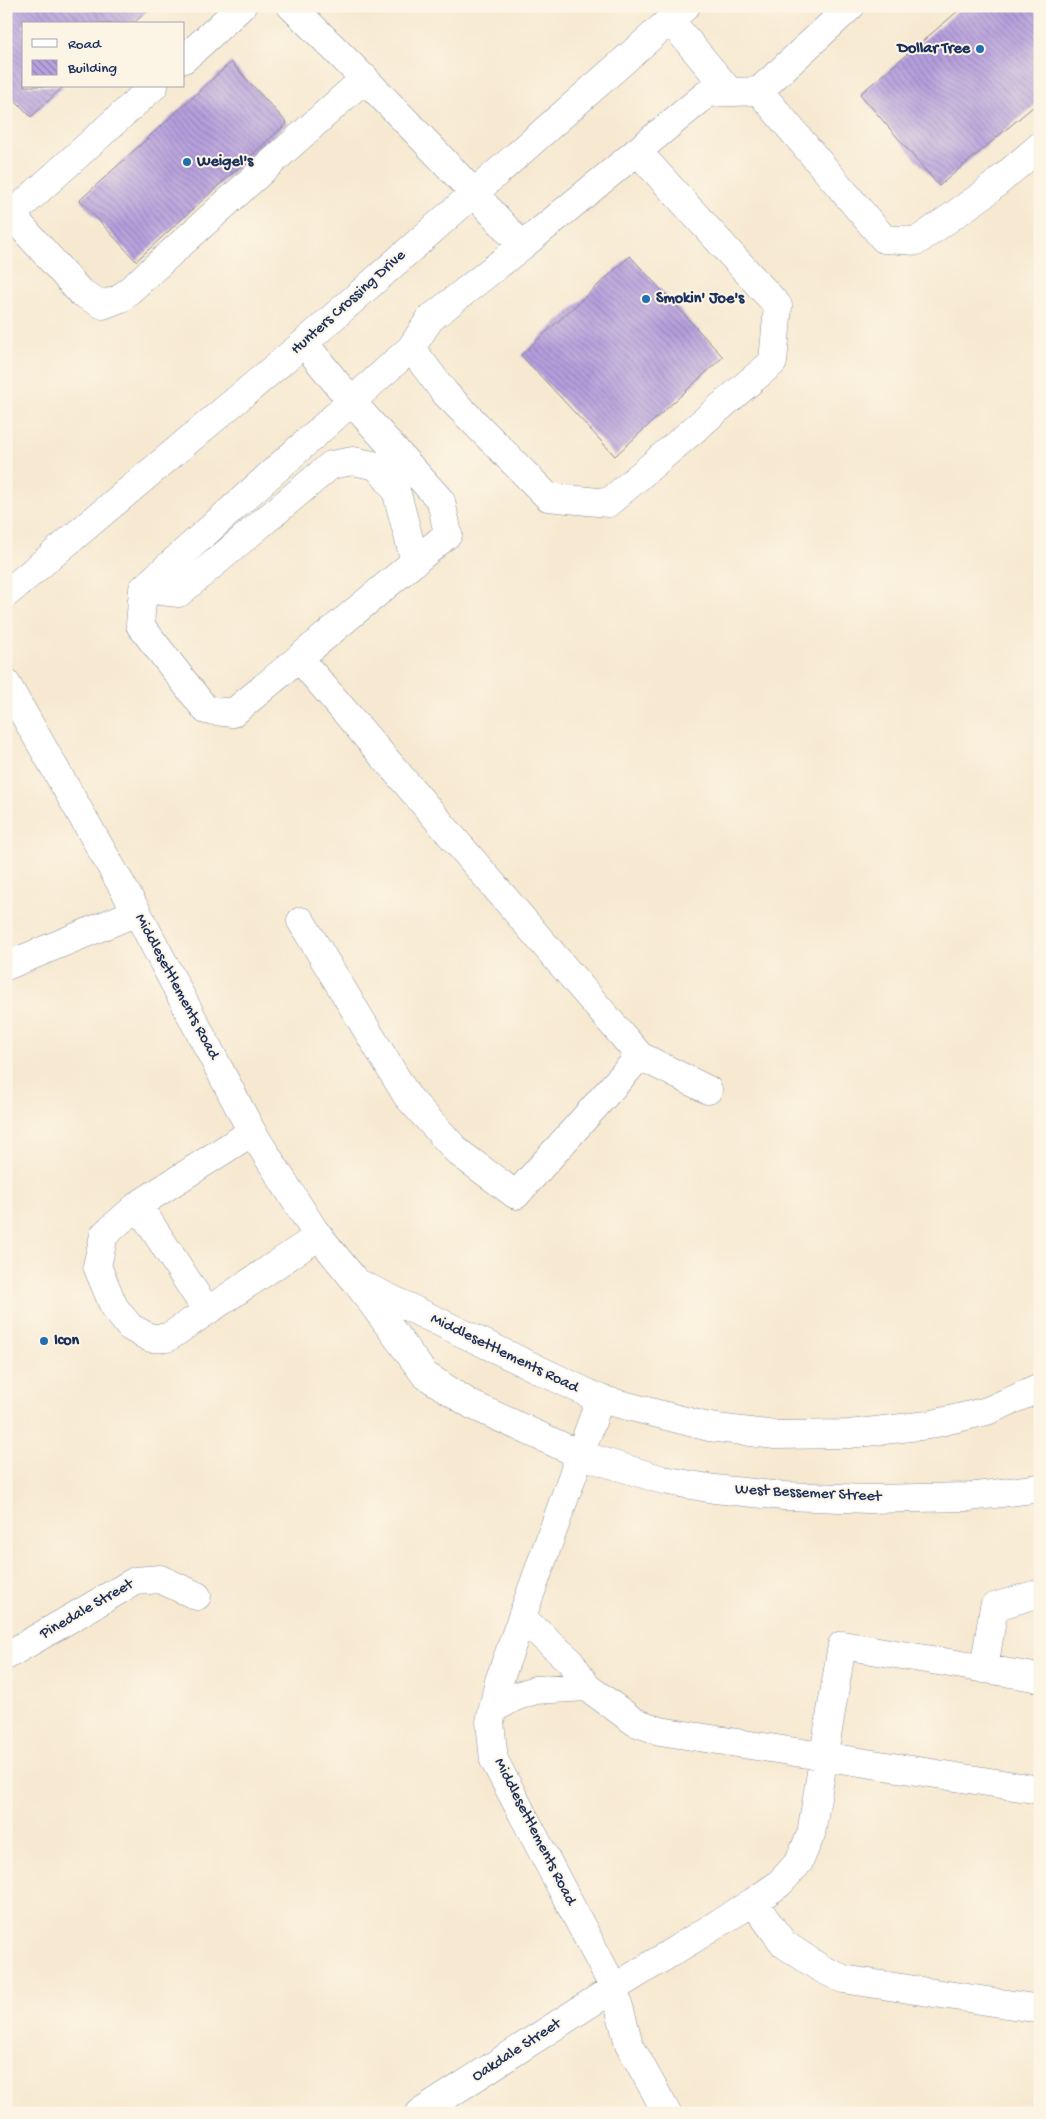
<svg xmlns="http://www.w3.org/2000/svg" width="1046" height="2119" viewBox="0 0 1046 2119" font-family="'Gochi Hand',sans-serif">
	<defs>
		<pattern id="building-back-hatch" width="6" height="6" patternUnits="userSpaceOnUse" patternTransform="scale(1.25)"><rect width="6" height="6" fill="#b69fdd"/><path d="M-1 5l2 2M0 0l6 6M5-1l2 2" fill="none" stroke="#9382b6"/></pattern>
	</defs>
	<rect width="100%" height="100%" fill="#fcf5e5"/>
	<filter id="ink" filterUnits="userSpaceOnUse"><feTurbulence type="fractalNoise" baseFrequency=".02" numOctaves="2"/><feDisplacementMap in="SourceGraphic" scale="10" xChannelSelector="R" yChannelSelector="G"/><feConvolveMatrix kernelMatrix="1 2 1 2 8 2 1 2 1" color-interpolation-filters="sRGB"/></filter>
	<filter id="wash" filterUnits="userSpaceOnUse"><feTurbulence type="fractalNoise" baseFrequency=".0096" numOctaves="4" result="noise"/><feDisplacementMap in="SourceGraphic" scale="20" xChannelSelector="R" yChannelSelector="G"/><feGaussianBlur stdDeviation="1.12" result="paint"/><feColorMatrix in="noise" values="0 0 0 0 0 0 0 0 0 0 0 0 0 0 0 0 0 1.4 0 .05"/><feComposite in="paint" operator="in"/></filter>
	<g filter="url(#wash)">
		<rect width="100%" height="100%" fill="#f7e9d1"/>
		<g id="blocks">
			<!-- building -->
			<path fill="url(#building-back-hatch)" d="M6,6H152L133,24H24V86H64L31,117L6,90Z
				M964,6H1040V101L939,186L860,94Z
				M231,62L287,123L136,261L80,200Z
				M630,256L723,357L615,456L521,355Z"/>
		</g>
	</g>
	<g filter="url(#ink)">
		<use href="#blocks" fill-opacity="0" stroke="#898c98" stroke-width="1"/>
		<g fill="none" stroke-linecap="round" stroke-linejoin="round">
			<defs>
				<path id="minor" d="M291,6C371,84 448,163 522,246L708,93L759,91L851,6
					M670,20L730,92
					M184,59L242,6
					M759,91L884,239L917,241L984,194L1040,146
					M6,209L80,292L103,305L121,298L365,78
					M11,215L154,86
					M522,246L430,319L411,348L445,393L548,497L608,503L773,362L778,306L637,151
					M304,343L351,401L441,501L448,534L233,713L206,710L140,625L143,589L411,348
					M143,589L179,593L331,465L353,461L377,466L396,490L415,562
					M6,594L304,343L686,6
					M299,658L640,1056L708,1090
					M301,921L407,1096L458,1152L516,1195L640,1056
					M6,966L137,912
					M252,1132L138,1205L104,1235L97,1266L114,1307L130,1327L150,1338H167L319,1236
					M138,1205L207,1311
					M600,1399L499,1681L490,1722L494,1760L614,1988L629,2044L667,2113
					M6,1656L135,1581L160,1579L197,1596
					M984,1669L994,1607L1040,1593
					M587,1687L635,1722L660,1731L1040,1790
					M493,1709L515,1697L535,1690L587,1687L570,1661L522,1618
					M753,1902L784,1944L820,1968L843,1979L1040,2009
					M420,2113L614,1988L753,1902L779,1884L799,1862L811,1834L842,1645L1040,1678"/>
				<path id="major" d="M6,683L137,912L252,1132L314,1230L357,1283L425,1375L472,1405L581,1455L663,1480L714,1489L784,1496L869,1499L969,1497L1040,1488
					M360,1284L600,1399L709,1427L775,1435L849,1434L928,1425L987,1411L1040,1388"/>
			</defs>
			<!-- minor casing -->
			<use href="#minor" stroke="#898c98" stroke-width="29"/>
			<!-- major casing -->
			<use href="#major" stroke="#898c98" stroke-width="29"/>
			<!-- minor -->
			<use href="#minor" stroke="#fff" stroke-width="28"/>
			<!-- major -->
			<use href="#major" stroke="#fff" stroke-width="28"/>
		</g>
	</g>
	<!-- markers -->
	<g fill="#1f6fb2" stroke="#fcf5e5" stroke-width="2">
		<circle cx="980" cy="49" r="5"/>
		<circle cx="187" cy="162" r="5"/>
		<circle cx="646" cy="299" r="5"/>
		<circle cx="44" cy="1341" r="5"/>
	</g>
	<g text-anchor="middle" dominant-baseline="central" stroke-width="4" stroke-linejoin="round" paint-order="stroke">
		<!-- poi labels -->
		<g font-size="16" font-weight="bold" fill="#1b2f5e" stroke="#fcf5e5" text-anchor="start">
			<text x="970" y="49" text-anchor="end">Dollar Tree</text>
			<text x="197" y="162">Weigel's</text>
			<text x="656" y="299">Smokin' Joe's</text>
			<text x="54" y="1341">Icon</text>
		</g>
		<!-- street labels -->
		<g font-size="16" fill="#1b2f5e" stroke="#fcf5e5">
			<text transform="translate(349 303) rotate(-42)">Hunters Crossing Drive</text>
			<text transform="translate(176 987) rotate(62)">Middlesettlements Road</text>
			<text transform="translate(504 1354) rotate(26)">Middlesettlements Road</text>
			<text transform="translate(808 1494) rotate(3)">West Bessemer Street</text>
			<text transform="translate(87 1610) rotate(-30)">Pinedale Street</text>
			<text transform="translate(534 1832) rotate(63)">Middlesettlements Road</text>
			<text transform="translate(517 2051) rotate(-33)">Oakdale Street</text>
		</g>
	</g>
	<!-- margin -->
	<rect width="1046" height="2119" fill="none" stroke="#fcf5e5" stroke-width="25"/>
	<!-- legend -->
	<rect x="22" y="22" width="162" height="65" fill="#fcf5e5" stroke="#a2a6af"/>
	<rect x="32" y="39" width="25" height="8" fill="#ffffff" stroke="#a2a6af"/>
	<text x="68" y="48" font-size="15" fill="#1b2f5e">Road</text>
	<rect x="32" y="60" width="25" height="15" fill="url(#building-back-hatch)" stroke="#a2a6af"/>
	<text x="68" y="72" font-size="15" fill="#1b2f5e">Building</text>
</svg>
